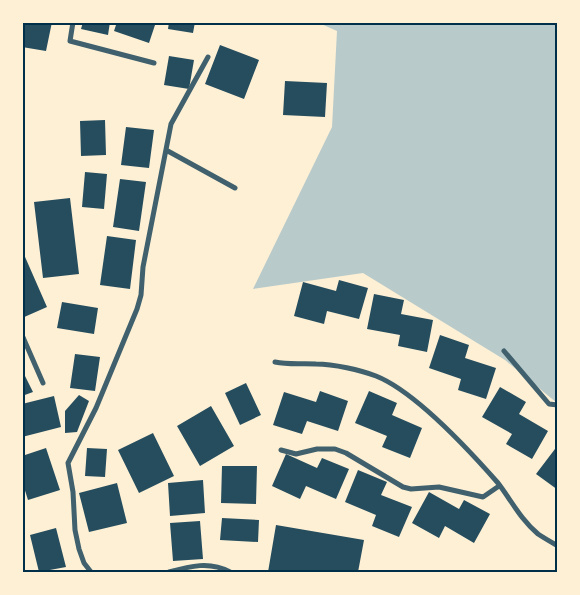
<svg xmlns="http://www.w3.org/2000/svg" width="580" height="595" viewBox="0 0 580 595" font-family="Ubuntu,sans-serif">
	<rect width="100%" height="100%" fill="#fdf0d5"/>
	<!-- green -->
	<path fill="#b9caca" d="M319,23H557V403L505,360L363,273L253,289L332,127L337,31Z"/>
	<!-- building -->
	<path fill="#264d5e" d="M22,22H52L46,51L22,47Z
		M83,22H110L108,35L81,29Z
		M117,22H156L149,43L114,31Z
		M169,22H195L193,33L168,29Z
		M220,45L259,60L244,99L205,84Z
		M169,56L194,60L189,89L164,85Z
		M285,81L327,83L325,117L283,115Z
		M105,120L106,155L81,156L80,121Z
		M126,127L154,130L149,168L121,165Z
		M85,172L107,174L104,209L82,207Z
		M120,179L146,182L139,231L113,227Z
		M70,198L79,274L43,278L34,202Z
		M107,236L136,240L130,289L100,285Z
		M22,250L47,307L22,318Z
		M339,280L368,288L359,319L327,311L324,324L294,316L303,282L336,291Z
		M374,294L404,300L401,314L433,320L427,352L398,346L400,335L367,329Z
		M62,302L98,308L94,334L57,328Z
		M440,335L469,345L465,358L496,368L486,399L458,390L461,379L429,368Z
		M75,354L100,357L95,391L70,388Z
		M22,370L33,392L22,396Z
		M246,383L261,415L240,425L225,393Z
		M500,387L526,402L519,414L548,431L532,459L506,444L512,434L482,417Z
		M320,391L348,401L338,431L307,421L302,434L273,425L284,392L316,402Z
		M369,391L397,403L392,415L422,428L410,458L382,447L387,436L355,423Z
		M79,395L89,401L77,432L65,433V411Z
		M54,396L61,427L22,437V404Z
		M211,406L234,446L200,466L177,426Z
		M153,433L174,476L139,493L118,450Z
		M558,445V490L536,474Z
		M46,448L60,490L28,500L22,481V456Z
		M87,448L107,449L105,477L85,476Z
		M286,454L317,468L322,458L349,469L336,499L306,486L300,499L272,486Z
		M222,466H257L256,504L221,503Z
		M358,470L387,482L381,495L412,507L399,537L372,526L376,515L345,502Z
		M203,480L205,513L170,516L168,483Z
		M117,483L127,523L89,532L79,493Z
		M429,492L459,509L464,500L490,514L474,543L445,526L439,538L412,523Z
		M222,518L259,520L258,542L220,540Z
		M200,521L203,559L173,561L170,523Z
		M276,525L364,540L358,572H268Z
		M56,528L66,567L39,572L30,535Z"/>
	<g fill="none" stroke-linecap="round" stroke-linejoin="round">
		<!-- minor -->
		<path stroke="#3f606c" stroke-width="5" d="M73,22L70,41L154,63
			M166,150L235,188
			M22,335L43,383
			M504,351L549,404L558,405
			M275,362C289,365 302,363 316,364C334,364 360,370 376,376C416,392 469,450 498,483C511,500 521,520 538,534C544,538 551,542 558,546
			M281,450L296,454L317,449H335L346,453L403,487L411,489L439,487L483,497L499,486
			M91,572L84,563L79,549L75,530L73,492L68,463L96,408L137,309L141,295L143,267L171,124L208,57
			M169,572C190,566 210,561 230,572"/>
	</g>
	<!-- border -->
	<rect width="580" height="595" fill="none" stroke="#fdf0d5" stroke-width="48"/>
	<rect x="24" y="24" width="532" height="547" fill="none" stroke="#003049" stroke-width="2"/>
</svg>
